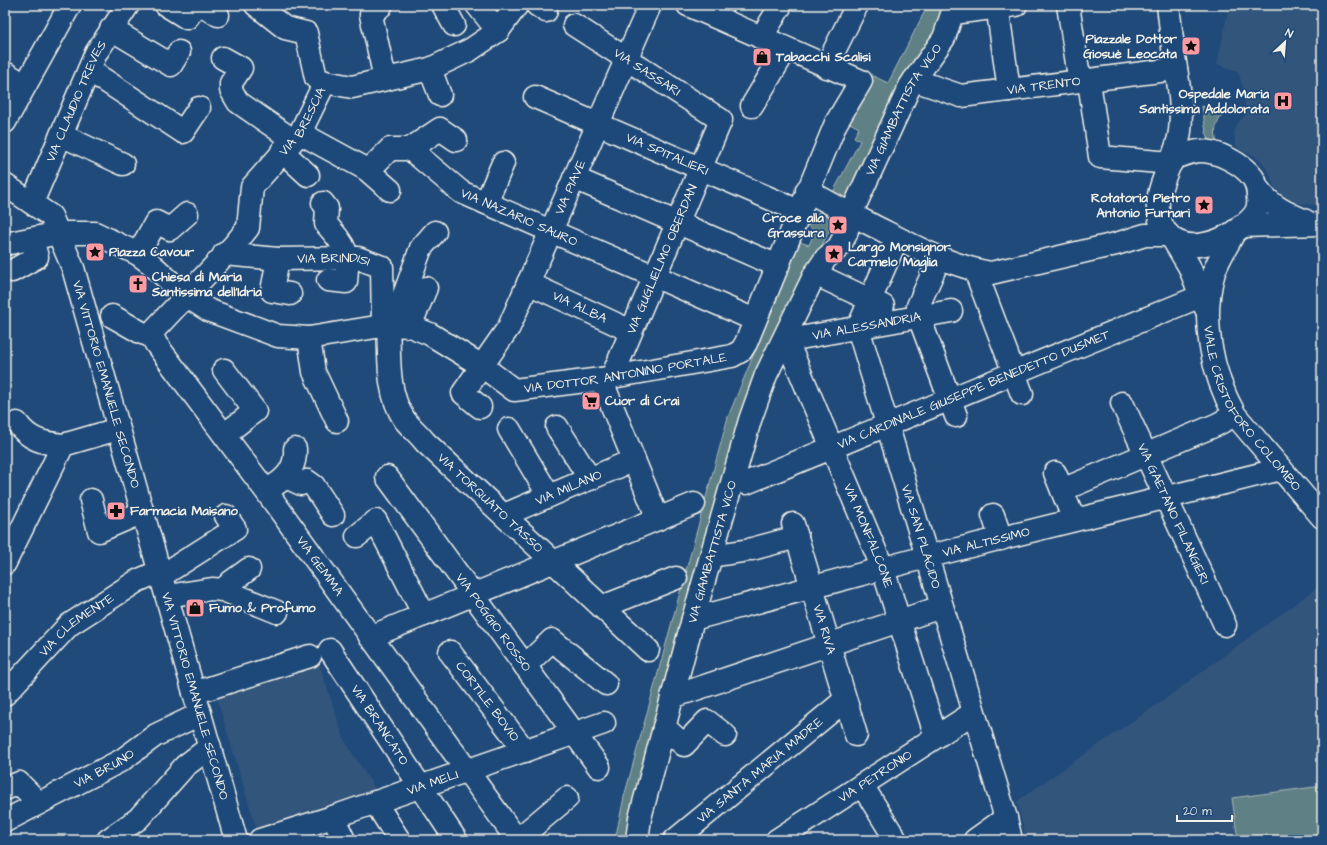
<svg xmlns="http://www.w3.org/2000/svg" width="1327" height="845" viewBox="0 0 1327 845" font-family="'Architects Daughter',sans-serif">
	<rect width="100%" height="100%" fill="#1f4a7a"/>
	<filter id="ink" filterUnits="userSpaceOnUse"><feTurbulence type="fractalNoise" baseFrequency=".025" numOctaves="2"/><feDisplacementMap in="SourceGraphic" scale="8" xChannelSelector="R" yChannelSelector="G"/><feConvolveMatrix kernelMatrix="1 2 1 2 8 2 1 2 1" color-interpolation-filters="sRGB"/></filter>
	<g filter="url(#ink)">
		<!-- built -->
		<path fill="#32547c" d="M1229,5H1322V206L1288,202L1280,197L1274,187L1270,174L1262,162L1253,155L1238,149L1235,143L1234,133L1237,124L1246,114L1243,88L1238,72L1217,64Z
			M1322,584V840H1026L1017,801L1166,698Z
			M319,663L344,739L378,794L257,831L216,695Z"/>
		<!-- green -->
		<path fill="#5e8085" stroke="#a9b8b6" d="M928,5H946L937,34L890,111L848,193L849,201L831,196L860,141L854,137L859,128L848,122L873,76L888,83Z
			M1202,106L1224,113C1215,124 1214,130 1217,144L1211,143L1206,132Z
			M822,208L838,214L795,298L630,840H615L624,797L728,417L800,242L809,245L815,231L808,226Z
			M1322,786V840H1238L1232,798Z"/>
		<g fill="none" stroke-linecap="round" stroke-linejoin="round">
			<defs>
				<g id="minor">
					<path d="M166,5L187,18L197,5"/>
					<path d="M202,5L218,15"/>
					<path d="M256,5L285,28L306,33L316,78L325,82"/>
					<path d="M443,5L454,25"/>
					<path d="M477,5L498,31"/>
					<path d="M537,5L546,11"/>
					<path d="M997,5L1009,90"/>
					<path d="M1068,5L1078,70L1090,88L1100,157L1171,163"/>
					<path d="M1168,5C1170,22 1172,39 1174,56C1178,81 1183,105 1180,131C1177,161 1150,190 1160,220C1174,265 1233,241 1254,215C1257,211 1259,204 1258,198C1258,191 1257,184 1253,178C1243,164 1218,151 1201,151C1192,151 1183,155 1174,158"/>
					<path d="M381,6L371,15L385,79"/>
					<path d="M953,13L1016,5"/>
					<path id="s1" d="M574,25L721,120L612,377"/>
					<path d="M111,29L171,65L179,52"/>
					<path d="M761,38L781,5"/>
					<path d="M223,58L241,68L231,83V90L238,102L293,140"/>
					<path d="M826,67L857,5"/>
					<path d="M430,69L440,95"/>
					<path d="M89,70L183,132L199,108"/>
					<path d="M5,73L25,85"/>
					<path id="s2" d="M914,80L961,96L1176,69"/>
					<path id="s3" d="M535,97L799,211"/>
					<path d="M752,106L786,49"/>
					<path d="M5,122L70,5"/>
					<path id="s4" d="M300,133L366,169L373,166L390,149H410L461,192L755,320"/>
					<path d="M61,135L123,164"/>
					<path d="M410,149L440,129L456,140"/>
					<path d="M282,151L308,175"/>
					<path d="M366,169L390,190"/>
					<path d="M574,178L778,266"/>
					<path id="s5" d="M5,185L51,216L73,268L236,840"/>
					<path d="M1258,189C1271,206 1286,213 1306,221"/>
					<path d="M807,190C829,203 850,214 872,225C910,244 949,266 991,273L1116,244L1145,235H1169"/>
					<path id="s6" d="M32,203L96,53L128,5"/>
					<path d="M323,203L327,208L326,224C347,248 349,250 346,282L328,280"/>
					<path d="M486,203L503,163"/>
					<path d="M1241,226L1322,224"/>
					<path id="s7" d="M1235,231C1228,244 1219,258 1214,272C1200,319 1212,374 1235,415L1322,517"/>
					<path id="s8" d="M897,238L858,328L1006,818L1011,840"/>
					<path d="M1174,241L1189,266L1206,309"/>
					<path id="s9" d="M5,244L59,233H95L138,254L150,263L186,296L208,310L278,336L309,338L388,325L410,326L430,334L482,366L514,390L601,379L732,356L741,351L746,343L836,123L861,81L688,5"/>
					<path d="M138,254L156,222L170,229L187,214"/>
					<path id="s10" d="M224,254L278,259L358,258L382,267L383,326"/>
					<path d="M940,257L918,306L919,317L956,416"/>
					<path d="M278,259L272,291L290,294"/>
					<path d="M975,270L1022,394"/>
					<path d="M12,271L37,257L32,239"/>
					<path d="M815,274L883,306"/>
					<path id="s11" d="M528,283L631,331"/>
					<path d="M112,316L142,333L152,336"/>
					<path id="s12" d="M388,325C390,357 386,391 404,419C410,427 419,434 425,442L648,650"/>
					<path d="M393,325L421,248L435,232"/>
					<path d="M410,326L426,288"/>
					<path d="M309,338L314,372L337,421"/>
					<path id="s13" d="M783,341L951,311"/>
					<path id="s14" d="M787,341L883,569L936,737"/>
					<path d="M224,370L255,411L225,434"/>
					<path d="M601,379L658,519"/>
					<path id="s15" d="M1122,403L1225,625"/>
					<path id="s16" d="M480,407L463,393L509,327L650,5"/>
					<path d="M17,423C29,440 43,443 63,445"/>
					<path d="M557,427L590,479"/>
					<path d="M509,429L549,496"/>
					<path d="M1055,473L1074,520"/>
					<path d="M286,477L301,484L307,481L314,486L333,515"/>
					<path id="s17" d="M387,477L599,767"/>
					<path id="s18" d="M746,483L1201,296"/>
					<path d="M275,485C289,476 296,465 295,449"/>
					<path d="M1062,490L1216,425L1235,415"/>
					<path d="M91,500L99,531L143,512"/>
					<path id="s19" d="M504,515L634,460"/>
					<path d="M993,515L1001,539"/>
					<path id="s20" d="M793,524L856,735"/>
					<path d="M357,536L376,521L424,615"/>
					<path d="M752,549L797,537"/>
					<path d="M711,556L743,551"/>
					<path d="M5,563L63,445L118,429"/>
					<path d="M161,576L235,529L226,516"/>
					<path d="M223,590L231,582L249,569"/>
					<path d="M167,596L212,589L223,590L277,612"/>
					<path d="M602,607L676,578"/>
					<path id="s21" d="M693,619L926,557L1281,469"/>
					<path d="M370,637L694,504"/>
					<path id="s22" d="M330,650L456,840"/>
					<path id="s23" d="M450,652L525,751"/>
					<path d="M525,666L552,640L606,684"/>
					<path d="M194,693L310,656"/>
					<path id="s24" d="M5,694L69,625L137,581L160,571"/>
					<path d="M672,697L941,607"/>
					<path d="M664,727L684,745L707,721L725,735"/>
					<path d="M862,785L896,840"/>
					<path d="M5,789L19,783L39,803"/>
					<path d="M375,802L399,840"/>
					<path d="M333,817L344,840"/>
					<path id="s25" d="M5,821L122,760L156,735L200,714"/>
					<path d="M108,840L138,819L185,766L210,747"/>
					<path id="s26" d="M260,840L333,817L604,723"/>
					<path id="s27" d="M517,840L266,491L156,344L152,336L155,329L234,245L248,228L252,187L300,133L325,82L352,87L430,69L470,50L498,31L517,5"/>
					<path d="M517,840L567,798"/>
					<path id="s28" d="M637,840L640,818L693,619L750,420L766,375L815,274L826,258L838,248L846,234L851,214L910,86L944,38L955,5"/>
					<path id="s29" d="M675,840L845,700"/>
					<path id="s30" d="M777,840L973,713"/>
					<path d="M975,840L1006,818"/>
				</g>
			</defs>
			<!-- minor casing -->
			<use href="#minor" stroke="#f4f1e8" stroke-width="25"/>
			<!-- minor -->
			<use href="#minor" stroke="#1f4a7a" stroke-width="22"/>
		</g>
	</g>
	<!-- icons -->
	<defs>
		<symbol id="sight-square" viewBox="-11 -11 22 22"><rect x="-9" y="-9" width="18" height="18" rx="4" fill="#ff9aa2" stroke="#1f4a7a"/><path d="M0-6L1.8-2.2L6-1.7L2.9 1.2L3.7 5.4L0 3.3L-3.7 5.4L-2.9 1.2L-6-1.7L-1.8-2.2Z" fill="#111"/></symbol>
		<symbol id="shop-square" viewBox="-11 -11 22 22"><rect x="-9" y="-9" width="18" height="18" rx="4" fill="#ff9aa2" stroke="#1f4a7a"/><path d="M-5-2.5h2.3a2.7 3.5 0 0 1 5.4 0H5L5.5 6h-11ZM-1.5-2.5h3a1.5 2.3 0 0 0-3 0Z" fill="#111"/></symbol>
		<symbol id="hospital-square" viewBox="-11 -11 22 22"><rect x="-9" y="-9" width="18" height="18" rx="4" fill="#ff9aa2" stroke="#1f4a7a"/><path d="M-5-5h3v3.5h4V-5h3V5h-3V1.5h-4V5h-3Z" fill="#111"/></symbol>
		<symbol id="church-square" viewBox="-11 -11 22 22"><rect x="-9" y="-9" width="18" height="18" rx="4" fill="#ff9aa2" stroke="#1f4a7a"/><path d="M-1.2-6h2.4v3.5h3.3v2.4h-3.3V6h-2.4V-.1h-3.3v-2.4h3.3Z" fill="#111"/></symbol>
		<symbol id="supermarket-square" viewBox="-11 -11 22 22"><rect x="-9" y="-9" width="18" height="18" rx="4" fill="#ff9aa2" stroke="#1f4a7a"/><path d="M-6-5.5h2.5l.6 2H6L4.5 2H-2.5L-4.4-4H-6ZM-1.5 3.2a1.3 1.3 0 1 0 .1 0ZM3 3.2a1.3 1.3 0 1 0 .1 0Z" fill="#111"/></symbol>
		<symbol id="pharmacy-square" viewBox="-11 -11 22 22"><rect x="-9" y="-9" width="18" height="18" rx="4" fill="#ff9aa2" stroke="#1f4a7a"/><path d="M-2-6h4v4h4v4h-4v4h-4v-4h-4v-4h4Z" fill="#111"/></symbol>
	</defs>
	<g fill-rule="evenodd">
		<use href="#sight-square" x="1180" y="35" width="22" height="22"/>
		<use href="#shop-square" x="751" y="46" width="22" height="22"/>
		<use href="#hospital-square" x="1272" y="90" width="22" height="22"/>
		<use href="#sight-square" x="1193" y="194" width="22" height="22"/>
		<use href="#sight-square" x="827" y="214" width="22" height="22"/>
		<use href="#sight-square" x="84" y="241" width="22" height="22"/>
		<use href="#sight-square" x="823" y="243" width="22" height="22"/>
		<use href="#church-square" x="127" y="273" width="22" height="22"/>
		<use href="#supermarket-square" x="580" y="390" width="22" height="22"/>
		<use href="#pharmacy-square" x="105" y="500" width="22" height="22"/>
		<use href="#shop-square" x="184" y="597" width="22" height="22"/>
	</g>
	<g text-anchor="middle" dominant-baseline="central" stroke-width="3.5" stroke-linejoin="round" paint-order="stroke">
		<!-- poi labels -->
		<g font-size="13" font-weight="bold" fill="#f4f1e8" stroke="#1f4a7a" text-anchor="start">
			<text x="1177" y="39" text-anchor="end">Piazzale Dottor<tspan x="1177" dy="15">Giosuè Leocata</tspan></text>
			<text x="776" y="57">Tabacchi Scalisi</text>
			<text x="1269" y="94" text-anchor="end">Ospedale Maria<tspan x="1269" dy="15">Santissima Addolorata</tspan></text>
			<text x="1190" y="198" text-anchor="end">Rotatoria Pietro<tspan x="1190" dy="15">Antonio Furnari</tspan></text>
			<text x="824" y="218" text-anchor="end">Croce alla<tspan x="824" dy="15">Grassura</tspan></text>
			<text x="848" y="247">Largo Monsignor<tspan x="848" dy="15">Carmelo Maglia</tspan></text>
			<text x="109" y="252">Piazza Cavour</text>
			<text x="152" y="277">Chiesa di Maria<tspan x="152" dy="15">Santissima dell'Idria</tspan></text>
			<text x="605" y="401">Cuor di Crai</text>
			<text x="130" y="511">Farmacia Maisano</text>
			<text x="209" y="608">Fumo &amp; Profumo</text>
		</g>
		<!-- street labels -->
		<g font-size="13" fill="#f4f1e8" stroke="#1f4a7a">
			<text stroke="none"><textPath href="#s1" startOffset="87">VIA SASSARI</textPath></text>
			<text stroke="none"><textPath href="#s2" startOffset="133">VIA TRENTO</textPath></text>
			<text stroke="none"><textPath href="#s6" startOffset="111">VIA CLAUDIO TREVES</textPath></text>
			<text stroke="none"><textPath href="#s28" startOffset="784">VIA GIAMBATTISTA VICO</textPath></text>
			<text stroke="none"><textPath href="#s27" startOffset="892">VIA BRESCIA</textPath></text>
			<text stroke="none"><textPath href="#s3" startOffset="144">VIA SPITALIERI</textPath></text>
			<text stroke="none"><textPath href="#s16" startOffset="255">VIA PIAVE</textPath></text>
			<text stroke="none"><textPath href="#s4" startOffset="257">VIA NAZARIO SAURO</textPath></text>
			<text transform="translate(662 259) rotate(-67)">VIA GUGLIELMO OBERDAN</text>
			<text stroke="none"><textPath href="#s10" startOffset="110">VIA BRINDISI</textPath></text>
			<text stroke="none"><textPath href="#s11" startOffset="57">VIA ALBA</textPath></text>
			<text stroke="none"><textPath href="#s13" startOffset="85">VIA ALESSANDRIA</textPath></text>
			<text stroke="none"><textPath href="#s9" startOffset="672">VIA DOTTOR ANTONINO PORTALE</textPath></text>
			<text stroke="none"><textPath href="#s5" startOffset="233">VIA VITTORIO EMANUELE SECONDO</textPath></text>
			<text stroke="none"><textPath href="#s18" startOffset="246">VIA CARDINALE GIUSEPPE BENEDETTO DUSMET</textPath></text>
			<text stroke="none"><textPath href="#s7" startOffset="196">VIALE CRISTOFORO COLOMBO</textPath></text>
			<text stroke="none"><textPath href="#s19" startOffset="70">VIA MILANO</textPath></text>
			<text stroke="none"><textPath href="#s12" startOffset="217">VIA TORQUATO TASSO</textPath></text>
			<text stroke="none"><textPath href="#s15" startOffset="122">VIA GAETANO FILANGIERI</textPath></text>
			<text stroke="none"><textPath href="#s14" startOffset="211">VIA MONFALCONE</textPath></text>
			<text stroke="none"><textPath href="#s8" startOffset="316">VIA SAN PLACIDO</textPath></text>
			<text stroke="none"><textPath href="#s21" startOffset="303">VIA ALTISSIMO</textPath></text>
			<text stroke="none"><textPath href="#s28" startOffset="298">VIA GIAMBATTISTA VICO</textPath></text>
			<text transform="translate(320 566) rotate(54)">VIA GEMMA</text>
			<text stroke="none"><textPath href="#s17" startOffset="180">VIA POGGIO ROSSO</textPath></text>
			<text stroke="none"><textPath href="#s24" startOffset="100">VIA CLEMENTE</textPath></text>
			<text stroke="none"><textPath href="#s20" startOffset="110">VIA RIVA</textPath></text>
			<text stroke="none"><textPath href="#s5" startOffset="557">VIA VITTORIO EMANUELE SECONDO</textPath></text>
			<text stroke="none"><textPath href="#s23" startOffset="62">CORTILE BOVIO</textPath></text>
			<text stroke="none"><textPath href="#s22" startOffset="90">VIA BRANCATO</textPath></text>
			<text stroke="none"><textPath href="#s25" startOffset="112">VIA BRUNO</textPath></text>
			<text stroke="none"><textPath href="#s29" startOffset="110">VIA SANTA MARIA MADRE</textPath></text>
			<text stroke="none"><textPath href="#s30" startOffset="117">VIA PETRONIO</textPath></text>
			<text stroke="none"><textPath href="#s26" startOffset="182">VIA MELI</textPath></text>
		</g>
	</g>
	<!-- margin -->
	<rect width="1327" height="845" fill="none" stroke="#1f4a7a" stroke-width="20"/>
	<rect x="10" y="10" width="1307" height="825" fill="none" stroke="#f4f1e8" stroke-width="1.5" filter="url(#ink)"/>
	<!-- north arrow -->
	<g transform="translate(1285 42) rotate(26)" stroke="#1f4a7a" stroke-width="3" paint-order="stroke">
	<path d="M0-3L7 15L0 10L-7 15Z" fill="#f4f1e8"/>
	<text y="-6" font-size="11" font-weight="bold" text-anchor="middle" fill="#f4f1e8">N</text>
	</g>
	<!-- scale -->
	<path d="M1177 815v6h55v-6" fill="none" stroke="#f4f1e8" stroke-width="2"/>
	<text x="1183" y="815" font-size="12" fill="#f4f1e8" stroke="#1f4a7a" stroke-width="3" paint-order="stroke">20 m</text>
</svg>
